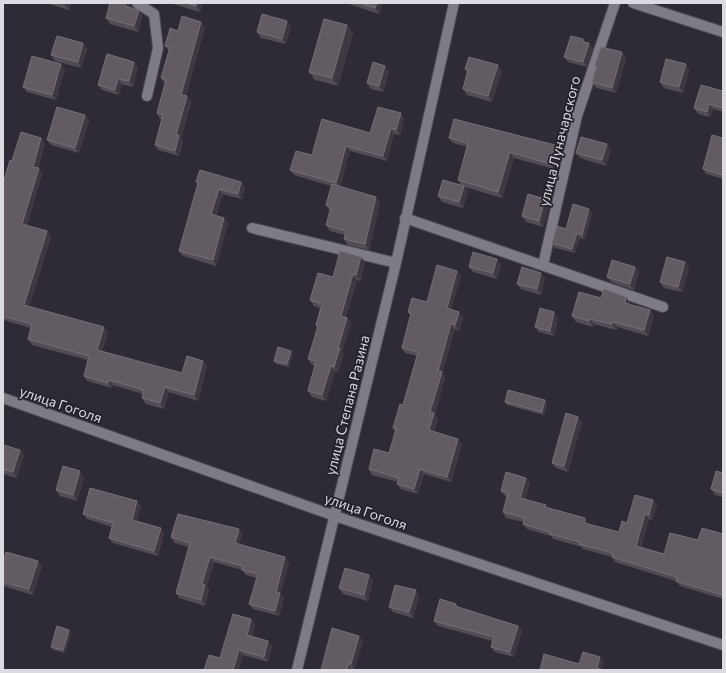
<svg xmlns="http://www.w3.org/2000/svg" width="726" height="673" viewBox="0 0 726 673" font-family="Commissioner,sans-serif">
	<rect width="100%" height="100%" fill="#2f2b36"/>
	<g fill="none" stroke-linecap="round" stroke-linejoin="round">
		<defs>
			<path id="minor" d="M137,3L154,14L158,48L147,96
				M405,218L663,307
				M252,228L396,263
				M543,265L577,116L615,3
				M3,398L335,516L723,645
				M297,670L396,263L454,3"/>
			<path id="secondary" d="M633,3L723,32"/>
		</defs>
		<!-- minor casing -->
		<use href="#minor" stroke="#4a4850" stroke-width="12"/>
		<!-- secondary casing -->
		<use href="#secondary" stroke="#4a4850" stroke-width="12"/>
		<!-- minor -->
		<use href="#minor" stroke="#7e7a86" stroke-width="10"/>
		<!-- secondary -->
		<use href="#secondary" stroke="#7e7a86" stroke-width="10"/>
	</g>
	<!-- wall -->
	<path fill="#544c55" d="M46,3H71L69,10Z
		M110,3H130V8L139,10L142,16L138,32L110,24L106,18Z
		M172,3H203L200,12L173,4Z
		M346,3H382L379,14Z
		M287,21L291,26L286,44L261,38L257,32Z
		M347,25L353,33L338,86L315,80L309,72Z
		M205,27L186,96H187L191,102L181,138L183,141L179,156L158,150L155,145L162,119H160L157,113L165,84L161,78L169,51L165,46L178,31Z
		M583,39L586,43H589L593,49L587,67L568,62L564,57Z
		M83,43L87,49L81,68L55,61L51,55Z
		M622,52L626,58L616,93L596,88L592,82L596,67L595,65Z
		M686,64L689,70L683,93L664,88L660,82Z
		M138,67L133,87L122,84L119,95L102,90L98,85Z
		M65,69L56,100L27,92L23,87Z
		M465,69L502,71L492,102L467,95L463,89L467,72Z
		M389,72L383,92L371,89L367,83Z
		M723,91V112L713,109L710,117L698,114L694,108Z
		M85,115L89,121L79,153L51,145L47,140Z
		M404,119L400,135L394,134L387,161L350,151L340,186L380,203L369,250L348,245L344,239L345,235L330,231L326,225L330,211L326,205L331,186L294,175L290,170L312,155L370,133Z
		M41,138L45,143L38,168L42,174L27,226L47,231L51,237L29,307L108,332L102,351L182,373L203,361L207,366L198,401L169,392L164,409L146,404L142,398L143,394L113,385L112,388L87,381L84,376L88,360L32,345L28,339L31,328L3,320V184L12,161Z
		M449,138L559,151L554,169L514,158L502,198L465,187L468,191L463,208L442,202L438,196L461,185L458,180L467,147L453,143Z
		M723,138V179L706,174L703,169Z
		M611,150L606,166L580,158L576,153Z
		M196,182H241L245,187L242,199L223,194L216,216L228,223L216,266L183,256L179,251L198,184Z
		M545,199L549,205L543,227L526,222L522,216Z
		M589,209L592,213L585,239L580,238L575,253L555,248L552,243L566,229Z
		M361,257L365,262L360,281L357,280L346,317L351,323L342,352L344,354L338,372L335,371L326,401L312,397L308,391L315,366L312,365L308,359L317,328L316,325L320,308L314,306L310,300L333,277Z
		M685,262L689,268L682,292L664,288L660,282Z
		M501,264L497,279L473,272L469,267Z
		M635,267L639,272L634,290L611,282L607,277Z
		M457,271L461,276L451,309L463,317L459,331L455,329L442,373L445,378L435,414L438,419L434,432L462,444L451,482L424,474L418,494L401,489L397,484L398,482L372,475L369,469L389,453L395,431L393,428L403,405L417,356L405,353L402,348L411,316L408,312L427,302Z
		M545,278L541,295L521,289L517,284Z
		M626,297L630,303V305L650,310L654,316L648,336L617,327L616,330L594,324L593,327L576,322L572,316L601,298Z
		M558,318L554,336L539,332L535,327Z
		M293,354L289,367L276,364L274,361Z
		M505,402L547,403L544,415L507,405Z
		M578,417L582,422L568,472L556,468L552,463Z
		M3,450H20L24,455L17,478L3,474Z
		M723,473V497L715,495L711,489Z
		M84,477L77,501L60,496L56,490Z
		M526,478L530,483L525,499L589,524L619,532L627,523L653,500L657,505L652,520L649,519L641,547L664,554L698,540L723,534V599L680,586L676,581L615,562L612,557L583,549L582,547L553,539L551,536L527,529L523,524L524,522L506,518L503,512L507,497L505,496L501,491Z
		M141,506L136,522L164,534L158,556L113,543L109,538L112,527L87,519L83,514Z
		M239,529L242,534L239,545L285,557L289,563L280,594L284,598L279,616L253,609L249,604L256,578L246,575L242,570L214,562L207,586L209,590L205,606L179,598L176,593L189,547L175,543L171,537Z
		M38,561L42,566L33,595L3,586V562Z
		M373,580L368,601L343,594L339,588Z
		M419,596L413,618L393,612L389,607Z
		M456,604L458,607L518,626L522,631L514,657L495,652L491,647L492,641L438,626L434,621Z
		M251,619L255,625L252,636L272,646L268,662L243,655L220,658Z
		M71,632L65,653L53,650L51,647Z
		M359,636L363,641L354,670L352,669V670H321Z"/>
	<!-- shaded-wall -->
	<path fill="#3f3842" d="M65,3H71L69,10L65,4Z
		M126,3H130L129,12L125,6Z
		M197,3H203L200,12L196,6Z
		M377,3H382L379,14L375,8Z
		M139,10L142,16L138,32L134,26Z
		M287,21L291,26L286,44L282,39Z
		M201,22L205,27L185,100L181,95Z
		M347,25L353,33L338,86L332,78Z
		M83,43L87,49L81,68L78,62Z
		M589,43L593,49L587,67L583,62Z
		M622,52L626,58L616,93L612,88Z
		M134,62L138,67L133,87L129,81Z
		M61,64L65,69L56,100L52,95Z
		M686,64L689,70L683,93L679,87Z
		M498,65L502,71L492,102L488,96Z
		M385,66L389,72L383,92L379,86Z
		M118,79L122,84L119,95L115,90Z
		M187,96L191,102L181,138L183,141L179,156L175,151L176,135Z
		M709,104L713,109L710,117L707,112Z
		M401,113L404,119L400,135L396,130Z
		M85,115L89,121L79,153L75,148Z
		M391,128L394,134L387,161L383,156Z
		M41,138L45,143L37,172L33,167Z
		M607,144L611,150L606,166L602,160Z
		M555,145L559,151L554,169L550,164Z
		M346,146L350,151L340,188L336,183Z
		M510,152L514,158L502,198L498,192Z
		M39,168L42,174L26,230L22,224Z
		M241,182L245,187L242,199L238,194Z
		M464,186L468,191L463,208L459,202Z
		M219,189L223,194L215,220L211,214Z
		M376,197L380,203L369,250L365,244Z
		M545,199L549,205L543,227L539,221Z
		M589,209L592,213L585,239L582,235Z
		M224,218L228,223L216,266L213,260Z
		M47,231L51,237L28,311L24,305Z
		M577,233L580,238L575,253L572,249Z
		M361,257L365,262L360,281L356,275Z
		M497,259L501,264L497,279L493,273Z
		M685,262L689,268L682,292L678,287Z
		M635,267L639,272L634,290L630,284Z
		M457,271L461,276L450,313L447,308Z
		M541,273L545,278L541,295L537,289Z
		M353,274L357,280L345,322L341,316Z
		M626,297L630,303L629,309L625,303Z
		M650,310L654,316L648,336L644,330Z
		M459,312L463,317L459,331L455,325Z
		M554,312L558,318L554,336L550,331Z
		M347,318L351,323L342,352L344,354L338,372L334,367L338,348Z
		M590,319L594,324L593,327L589,321Z
		M613,322L617,327L616,330L612,324Z
		M451,324L455,329L442,373L445,378L435,414L438,419L433,436L429,430L430,412L438,371Z
		M104,327L108,332L101,355L97,350Z
		M291,351L293,354L289,367L287,364Z
		M203,361L207,366L198,401L194,395Z
		M331,366L335,371L326,401L322,395Z
		M109,380L113,385L112,388L108,383Z
		M165,387L169,392L164,409L160,403Z
		M545,400L547,403L544,415L542,412Z
		M578,417L582,422L568,472L564,466Z
		M458,439L462,444L451,482L447,477Z
		M20,450L24,455L17,478L13,472Z
		M420,469L424,474L418,494L414,489Z
		M80,471L84,477L77,501L73,495Z
		M526,478L530,483L524,503L520,498Z
		M653,500L657,505L652,520L649,515Z
		M137,501L141,506L135,525L132,520Z
		M645,514L649,519L640,551L636,546Z
		M585,518L589,524L588,528L584,523Z
		M161,528L164,534L158,556L154,551Z
		M239,529L242,534L238,548L235,543Z
		M210,557L214,562L207,586L209,590L205,606L201,600L202,584Z
		M285,557L289,563L280,594L284,598L279,616L275,611L276,592Z
		M38,561L42,566L33,595L29,589Z
		M369,575L373,580L368,601L364,595Z
		M416,590L419,596L413,618L409,612Z
		M251,619L255,625L251,640L247,635Z
		M518,626L522,631L514,657L510,652Z
		M69,630L71,632L65,653L63,650Z
		M359,636L363,641L354,670L351,664Z
		M268,641L272,646L268,662L264,657Z
		M239,650L243,655L239,670H233Z
		M600,657L604,663L602,670L597,668Z
		M348,664L352,669V670H347Z"/>
	<!-- building -->
	<path fill="#635b64" stroke="#766f78" d="M110,3H126L125,6L139,10L134,26L106,18Z
		M186,3H197L196,6Z
		M359,3H377L375,8Z
		M262,14L287,21L282,39L257,32Z
		M182,16L201,22L181,95L187,96L176,135H179L175,151L155,145L163,115L157,113L166,80L161,78L170,47L165,46L170,28L178,31Z
		M324,19L347,25L332,78L309,72Z
		M57,36L83,43L78,62L51,55Z
		M571,36L583,39V42L589,43L583,62L564,57Z
		M601,47L622,52L612,88L592,82L597,66L595,65Z
		M107,54L134,62L129,81L118,79L115,90L98,85Z
		M32,56L61,64L52,95L23,87Z
		M469,57L498,65L488,96L463,89L468,70L465,69Z
		M666,59L686,64L679,87L660,82Z
		M373,62L385,66L379,86L367,83Z
		M701,85L723,91V108L709,104L707,112L694,108Z
		M57,107L85,115L75,148L47,140Z
		M378,107L401,113L396,130L391,128L383,156L346,146L336,183L290,170L296,151L312,155L322,119L370,133Z
		M454,119L555,145L550,164L510,152L498,192L458,180L468,143L449,138Z
		M21,132L41,138L33,167L39,168L22,224L47,231L24,305L104,327L97,350L182,373L187,356L203,361L194,395L165,387L160,403L142,398L144,390L109,380L108,383L84,376L89,356L28,339L32,324L3,316V184L10,160L12,161Z
		M712,135L723,138V175L703,169Z
		M581,137L607,144L602,160L576,153Z
		M200,170L241,182L238,194L219,189L211,214L224,218L213,260L179,251L198,183L196,182Z
		M443,180L464,186L459,202L438,196Z
		M332,184L376,197L365,244L344,239L346,231L326,225L331,207L326,205Z
		M528,194L545,199L539,221L522,216Z
		M573,204L589,209L582,235L577,233L572,249L552,243L557,226L566,229Z
		M340,251L361,257L356,275L353,274L341,316L347,318L338,348H340L334,367L331,366L322,395L308,391L316,361L308,359L318,326L316,325L322,304L310,300L318,273L333,277Z
		M473,252L497,259L493,273L469,267Z
		M667,257L685,262L678,287L660,282Z
		M612,260L635,267L630,284L607,277Z
		M437,265L457,271L447,308L459,312L455,325L451,324L438,371L442,372L430,412L434,413L429,430L458,439L447,477L420,469L414,489L397,484L399,478L369,469L374,449L389,453L396,429L393,428L400,404L403,405L418,352L402,348L411,313L408,312L412,298L427,302Z
		M522,267L541,273L537,289L517,284Z
		M604,289L626,297L625,303L650,310L644,330L613,322L612,324L590,319L589,321L572,316L579,292L601,298Z
		M540,308L554,312L550,331L535,327Z
		M278,347L291,351L287,364L274,361Z
		M508,390L545,400L542,412L505,402Z
		M566,413L578,417L564,466L552,463Z
		M4,445L20,450L13,472L3,469V450Z
		M63,466L80,471L73,495L56,490Z
		M716,471L723,473V493L711,489Z
		M506,472L526,478L520,498L546,505L545,507L585,518L584,523L619,532L622,521L627,523L635,495L653,500L649,515L645,514L636,546L664,554L670,533L698,540L702,528L723,534V595L676,581L677,577L612,557L613,553L579,544L580,542L550,534V532L523,524L525,518L503,512L508,493L501,491Z
		M90,488L137,501L132,520L161,528L154,551L109,538L113,523L83,514Z
		M178,514L239,529L235,543L285,557L276,592L280,593L275,611L249,604L258,574L242,570L243,566L210,557L202,584L205,585L201,600L176,593L190,543L171,537Z
		M6,552L38,561L29,589L3,582V562Z
		M345,568L369,575L364,595L339,588Z
		M395,585L416,590L409,612L389,607Z
		M440,599L456,604L455,606L518,626L510,652L491,647L494,637L434,621Z
		M233,614L251,619L247,635L268,641L264,657L239,650L233,670H204L209,655L220,658Z
		M57,626L69,630L63,650L51,647Z
		M332,628L359,636L351,664H348L347,670H321Z
		M583,652L600,657L597,668L603,670H540L544,654L579,664Z"/>
	<g text-anchor="middle" dominant-baseline="central" stroke-width="3.5" stroke-linejoin="round" paint-order="stroke">
		<!-- street labels -->
		<g font-size="14" fill="#dddbe2" stroke="#25222c">
			<text transform="translate(559 141) rotate(-76)">улица Луначарского</text>
			<text transform="translate(61 404) rotate(19)">улица Гоголя</text>
			<text transform="translate(347 405) rotate(-76)">улица Степана Разина</text>
			<text transform="translate(366 511) rotate(19)">улица Гоголя</text>
		</g>
	</g>
	<!-- border -->
	<rect width="726" height="673" fill="none" stroke="#dddbe2" stroke-width="8"/>
</svg>
